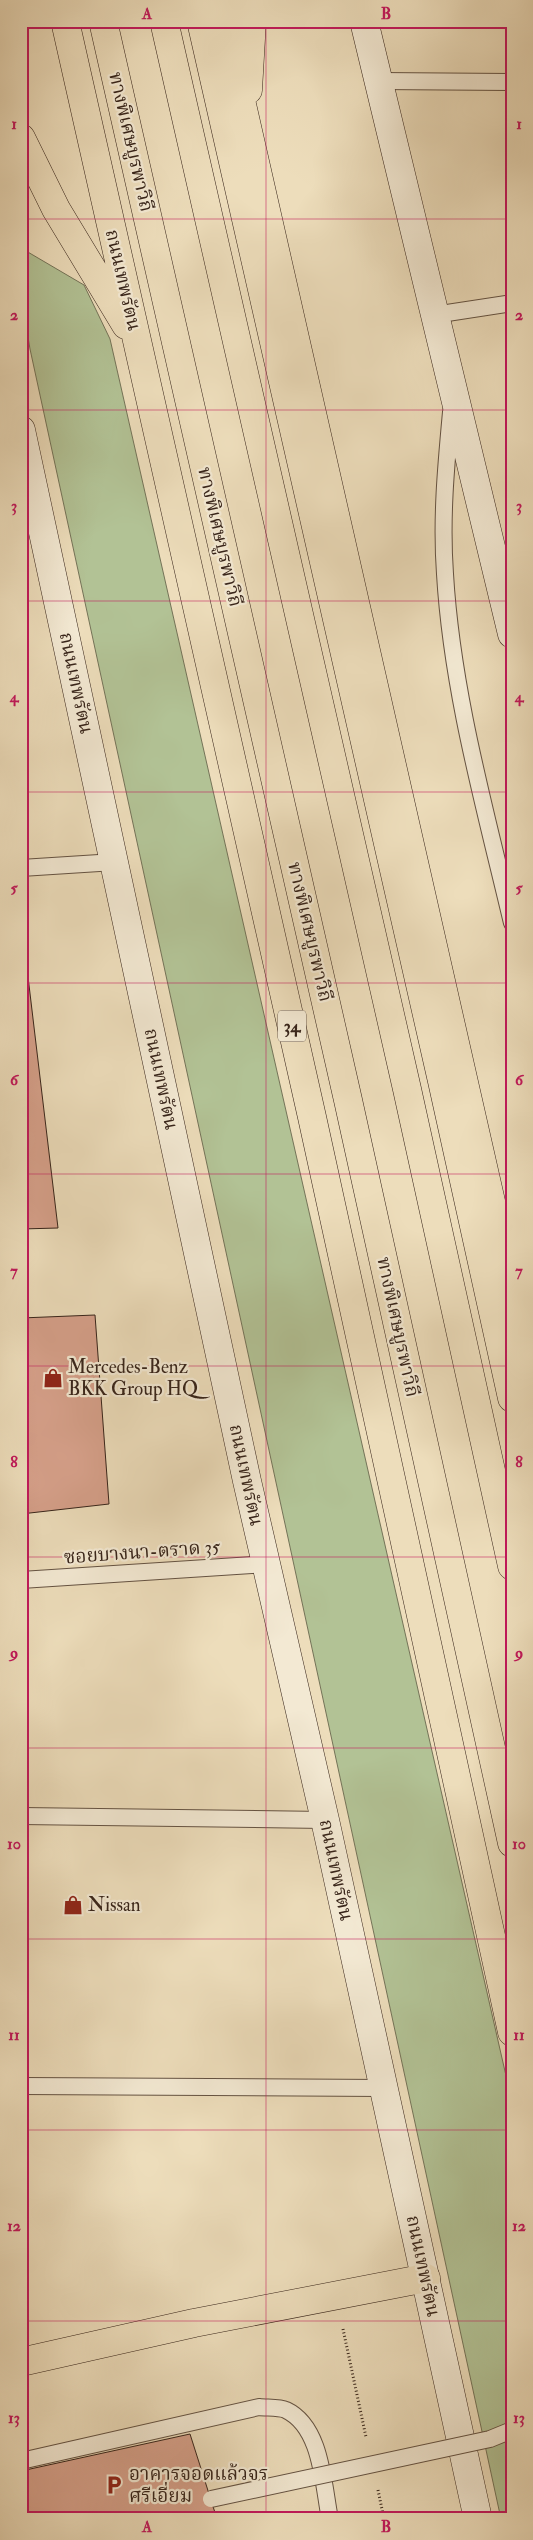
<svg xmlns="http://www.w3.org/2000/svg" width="533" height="2540" viewBox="0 0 533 2540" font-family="'IM FELL Double Pica','Noto Serif Thai',serif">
	<rect width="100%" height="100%" fill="#edddbb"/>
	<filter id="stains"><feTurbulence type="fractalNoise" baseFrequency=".004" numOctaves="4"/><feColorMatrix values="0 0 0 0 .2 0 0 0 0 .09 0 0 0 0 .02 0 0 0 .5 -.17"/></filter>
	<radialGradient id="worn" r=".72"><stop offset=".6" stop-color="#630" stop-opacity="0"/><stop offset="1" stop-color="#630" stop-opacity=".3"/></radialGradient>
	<!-- green -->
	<path fill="#b2c295" stroke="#747358" d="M21,248L84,285L110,339L512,2102V2519H501L30,349L21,295Z"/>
	<!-- building -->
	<path fill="#d6a08a" stroke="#37241a" d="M21,918L58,1228L21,1229Z
		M95,1315L109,1504L21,1514V1318Z
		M190,2434L217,2519H21V2471Z"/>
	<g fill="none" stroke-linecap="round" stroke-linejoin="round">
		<defs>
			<path id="lane" d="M379,81L512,82
				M434,315L512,303
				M451,412C446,466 441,519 445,574C452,692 485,808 512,923
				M21,868L115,862
				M21,1580L266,1564
				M21,1816L325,1820
				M21,2086L384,2088
				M21,2461L259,2407C267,2408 279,2407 286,2410C322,2427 323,2485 330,2519"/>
			<path id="secondary" d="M364,21L512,634
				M21,430L247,1481L325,1820L478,2519"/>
			<path id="primary" d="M21,2362L194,2323L426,2278"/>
			<path id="highway" d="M65,21L312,1117L512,2032
				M103,21L348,1100L512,1843
				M164,21L407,1089L512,1566
				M201,21L442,1081L512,1398
				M223,21L512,1294
				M248,90L252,21
				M21,138L56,209L126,325"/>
		</defs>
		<!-- lane casing -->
		<use href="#lane" stroke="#645242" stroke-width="18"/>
		<!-- secondary casing -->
		<use href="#secondary" stroke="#37241a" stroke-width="29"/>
		<!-- primary casing -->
		<use href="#primary" stroke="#37241a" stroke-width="29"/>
		<!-- highway casing -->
		<use href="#highway" stroke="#37241a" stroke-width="29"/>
		<!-- path -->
		<path stroke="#37241a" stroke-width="3" stroke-dasharray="1 2.5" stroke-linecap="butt" d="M343,2329L366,2437
			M378,2490L384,2519"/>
		<!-- lane -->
		<use href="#lane" stroke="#f3e9d3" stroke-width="16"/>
		<!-- secondary -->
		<use href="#secondary" stroke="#f3e9d3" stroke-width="28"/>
		<!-- primary -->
		<use href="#primary" stroke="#edddbb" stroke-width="28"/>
		<!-- highway -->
		<use href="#highway" stroke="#edddbb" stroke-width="28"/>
		<defs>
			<path id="lane-bridge" d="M211,2499L490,2439L512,2430"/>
		</defs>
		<!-- lane-bridge casing -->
		<use href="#lane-bridge" stroke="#645242" stroke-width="18" stroke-linecap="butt"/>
		<!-- lane-bridge -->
		<use href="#lane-bridge" stroke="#f3e9d3" stroke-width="16"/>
	</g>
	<!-- grid -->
	<path fill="none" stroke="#c2185b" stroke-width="1" stroke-opacity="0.55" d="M266,21V2519M21,219H512M21,410H512M21,601H512M21,792H512M21,983H512M21,1174H512M21,1366H512M21,1557H512M21,1748H512M21,1939H512M21,2130H512M21,2321H512"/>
	<!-- icons -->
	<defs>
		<symbol id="shop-bare" viewBox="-9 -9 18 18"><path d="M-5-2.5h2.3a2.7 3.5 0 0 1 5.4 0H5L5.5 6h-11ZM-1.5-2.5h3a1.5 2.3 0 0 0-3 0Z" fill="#8f2418" stroke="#f3e9d3" stroke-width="2.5" paint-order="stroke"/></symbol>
		<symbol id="parking-bare" viewBox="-9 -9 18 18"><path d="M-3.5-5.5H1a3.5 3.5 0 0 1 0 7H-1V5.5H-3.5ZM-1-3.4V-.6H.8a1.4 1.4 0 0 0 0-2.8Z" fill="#8f2418" stroke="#f3e9d3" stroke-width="2.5" paint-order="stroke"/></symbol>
	</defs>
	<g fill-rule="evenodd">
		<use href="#shop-bare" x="39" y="1364" width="28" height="28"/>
		<use href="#shop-bare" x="59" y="1891" width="28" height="28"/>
		<use href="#parking-bare" x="100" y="2471" width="28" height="28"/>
	</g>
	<g text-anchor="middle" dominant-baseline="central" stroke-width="4.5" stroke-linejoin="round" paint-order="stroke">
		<!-- shield labels -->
		<rect fill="#f3e9d3" stroke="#6f5f52" stroke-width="1" x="278" y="1010.5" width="28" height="31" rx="4"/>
		<g font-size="18" font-weight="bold" fill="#37241a">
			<text x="292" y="1026">34</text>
		</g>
		<!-- street labels -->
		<g font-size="19" fill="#37241a" stroke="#f3e9d3">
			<text transform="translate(131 142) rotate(77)">ทางพิเศษบูรพาวิถี</text>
			<text transform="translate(123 280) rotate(77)">ถนนเทพรัตน</text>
			<text transform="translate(220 537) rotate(77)">ทางพิเศษบูรพาวิถี</text>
			<text transform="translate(76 683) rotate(78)">ถนนเทพรัตน</text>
			<text transform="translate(310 932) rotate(77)">ทางพิเศษบูรพาวิถี</text>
			<text transform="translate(161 1079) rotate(78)">ถนนเทพรัตน</text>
			<text transform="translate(398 1327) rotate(78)">ทางพิเศษบูรพาวิถี</text>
			<text transform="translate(246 1475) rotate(78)">ถนนเทพรัตน</text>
			<text transform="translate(142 1552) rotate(-4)">ซอยบางนา-ตราด 35</text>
			<text transform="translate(336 1870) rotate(78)">ถนนเทพรัตน</text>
			<text transform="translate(423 2266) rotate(78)">ถนนเทพรัตน</text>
		</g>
		<!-- poi labels -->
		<g font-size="19" fill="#37241a" stroke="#f3e9d3" text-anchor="start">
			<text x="68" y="1367">Mercedes-Benz<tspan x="68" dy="22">BKK Group HQ</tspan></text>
			<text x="88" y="1905">Nissan</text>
			<text x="129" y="2474">อาคารจอดแล้วจร<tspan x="129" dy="22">ศรีเอี่ยม</tspan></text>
		</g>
	</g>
	<!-- margin -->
	<rect width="533" height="2540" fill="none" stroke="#edddbb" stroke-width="55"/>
	<rect x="28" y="28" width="478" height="2484" fill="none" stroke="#c2185b" stroke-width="2"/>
	<g font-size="16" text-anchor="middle" font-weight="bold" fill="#c2185b">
		<text x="147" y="19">A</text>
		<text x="386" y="19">B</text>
		<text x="14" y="129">1</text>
		<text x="519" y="129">1</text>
		<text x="14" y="320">2</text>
		<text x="519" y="320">2</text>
		<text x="14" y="511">3</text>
		<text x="519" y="511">3</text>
		<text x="14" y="702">4</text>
		<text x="519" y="702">4</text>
		<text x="14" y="893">5</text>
		<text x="519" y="893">5</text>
		<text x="14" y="1085">6</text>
		<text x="519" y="1085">6</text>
		<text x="14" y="1276">7</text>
		<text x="519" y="1276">7</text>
		<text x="14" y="1467">8</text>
		<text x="519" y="1467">8</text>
		<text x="14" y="1658">9</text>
		<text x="519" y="1658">9</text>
		<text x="14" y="1849">10</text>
		<text x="519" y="1849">10</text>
		<text x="14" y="2040">11</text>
		<text x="519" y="2040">11</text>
		<text x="14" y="2231">12</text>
		<text x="519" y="2231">12</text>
		<text x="14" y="2423">13</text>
		<text x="519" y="2423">13</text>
		<text x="147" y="2532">A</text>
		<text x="386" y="2532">B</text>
	</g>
	<rect width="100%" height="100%" filter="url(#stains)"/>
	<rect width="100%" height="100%" fill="url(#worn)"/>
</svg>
